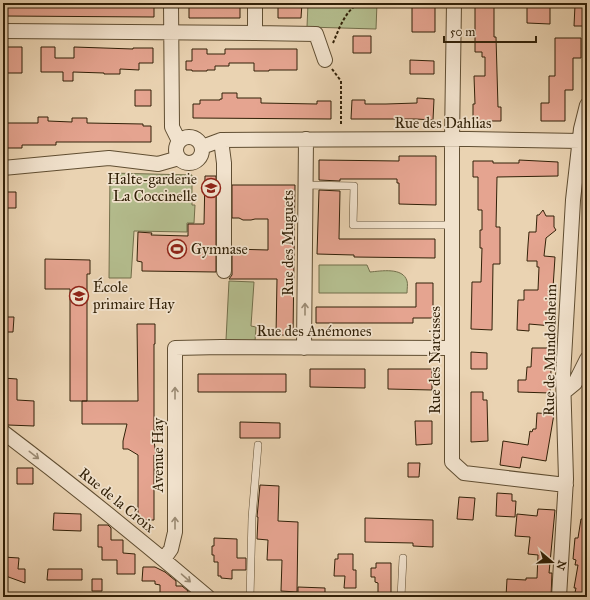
<svg xmlns="http://www.w3.org/2000/svg" width="590" height="600" viewBox="0 0 590 600" font-family="'IM FELL Great Primer',serif">
	<rect width="100%" height="100%" fill="#ead3b2"/>
	<filter id="stains"><feTurbulence type="fractalNoise" baseFrequency=".005" numOctaves="4"/><feColorMatrix values="0 0 0 0 .2 0 0 0 0 .09 0 0 0 0 .02 0 0 0 .5 -.17"/></filter>
	<radialGradient id="worn" r=".72"><stop offset=".6" stop-color="#630" stop-opacity="0"/><stop offset="1" stop-color="#630" stop-opacity=".3"/></radialGradient>
	<!-- green -->
	<path fill="#b4bd8e" stroke="#736f4b" d="M308,3H377L376,29L307,27Z
		M110,173L192,175V205H195L194,223H187V232L134,231L131,278H109Z
		M319,265H367L370,272C381,271 403,267 407,281C408,284 407,289 407,293H319Z
		M229,281L254,282L251,326L256,327L255,341L226,340Z"/>
	<!-- building -->
	<path fill="#e5a490" stroke="#322108" d="M4,3H154V17L4,16Z
		M222,3H240V18H189V4H222Z
		M278,3H302L301,18H278Z
		M475,5H494V37H496L498,107H501V121H473V104H475L474,76H485V57H482V52H475Z
		M527,5H550V24L527,23Z
		M575,5H587V26H574Z
		M412,7H435V32H412Z
		M353,36H371V53H353Z
		M555,38H581V58H573V90H565V121H541V103H549V76H555Z
		M6,47H22V73H6Z
		M41,47H55V58H74V47L133,49V48H153V63H139V70L120,69V74H104V73L73,72V81H63V72H41Z
		M192,49H207V54H225V49H297V70H269V71H254V63H229V66H215V70H207V71H192V70H186V61H192Z
		M410,60L434,61V74H410Z
		M135,90H151V106H135Z
		M222,93H237V98H261V103L317,104V101H331V119L193,118V104H200V100H220V99H222Z
		M417,98L434,99L433,120L416,119H351L352,100H365V104H386L417,103Z
		M38,117H48V121L72,122V118H87V123L143,124V126H151V142H56V145H22V148H7V123H38Z
		M399,156H436V205L399,204V183H397V179H340V181L319,180V160L399,161Z
		M519,160L558,162V176L497,177L496,227H500V264H493L492,330L471,329L472,282H481L482,248H480V230H482V210H478V177H473V161H493V163H519Z
		M205,176H216V272L142,271V262L137,261L138,232L152,233L151,235L188,236V224H204Z
		M232,185H295L293,335H276L277,279H229L232,275V249L268,250V219H255L251,220H243L239,218H232Z
		M319,190L340,191L339,239H435V258L354,257V255L317,254Z
		M3,192H16V208H3Z
		M543,210L546,216H554V227L556,230L546,238L544,256L555,257L553,288H555L552,326L529,324V331L517,330L518,300H524V290H538L539,267H537V261H527L528,245L529,232H536L537,215H539Z
		M45,259L90,260V274H87V401H70V289H45Z
		M416,283H433V318H413V323H316V307H416Z
		M3,317H14L13,332H3Z
		M137,324H155V344H154V432L158,437L154,441L156,455H154V520H138V455L128,449H123V441L127,424H82V401H138Z
		M532,348H552L550,393L518,392V380H526L527,367H531Z
		M471,352L487,353V369H471Z
		M310,369H365V388L310,387Z
		M388,369H432V390L388,389Z
		M198,374H286V392H198Z
		M3,378L17,379V400L34,401V426L8,425L3,424Z
		M471,392H483V400H487L488,441L471,442Z
		M537,413L554,414L546,461L522,457L520,468L500,465L503,441L528,445L530,431L532,432L533,429H536Z
		M415,421H432V444L416,445Z
		M240,422L280,423V438H240Z
		M408,463H420L419,477H408Z
		M17,468H33V484H17Z
		M260,485L279,486L278,521L298,522L297,592L281,591L282,560H267L268,540L257,539L258,517H257Z
		M497,493L512,494V501H516L515,517L496,516Z
		M459,497L475,498L473,520L457,519Z
		M538,509L555,510L549,573H552L551,597H506L507,579L526,580V578H537L538,555L528,554L530,537L515,536L517,514L537,516Z
		M54,513L81,514V531L53,530Z
		M365,518L433,520V547L413,546V543L365,542Z
		M581,519H587V597H574L576,588H574L578,565H575L576,560L573,559L575,538H578Z
		M98,525H108L111,528V540H123V553L135,554V574H117V560H102V547H98Z
		M214,538L237,539V558H246V570H232V579L221,578V576H218V562H214V555H212V546H214Z
		M338,554H353V570H356V588H344L345,576H334L335,559H338Z
		M3,557L19,558L18,569H25V583L3,575Z
		M376,563H391V593H378V583L375,582V577H371V568H376Z
		M143,567H155L165,572L176,581V586H182L188,591V597H160V585L155,584V581H142Z
		M48,569H82V580H47Z
		M92,579H102V591H92Z
		M298,587L325,588V597H298Z"/>
	<g fill="none" stroke-linecap="round" stroke-linejoin="round">
		<defs>
			<path id="service" d="M306,185L354,186L353,225H452
				M250,597L252,518L258,445
				M401,597L403,558"/>
			<path id="minor" d="M171,3L172,127L179,141
				M454,3L452,139V462L464,473L566,485
				M3,31L255,33L316,34L325,60
				M255,33V3
				M176 150a13 13 0 1 1 26 0a13 13 0 1 1-26 0Z
				M221,140L224,163V271
				M202,147L221,140L468,139L580,141
				M3,168L109,158L158,164L179,158
				M304,348L306,139
				M564,392L575,383L587,359
				M3,432C73,485 141,540 208,597
				M164,559L171,549L175,532V348L221,347L452,348
				M559,597L566,479L563,376L573,200L581,129L587,105"/>
		</defs>
		<!-- service casing -->
		<use href="#service" stroke="#604e32" stroke-width="8"/>
		<!-- minor casing -->
		<use href="#minor" stroke="#604e32" stroke-width="16"/>
		<!-- path -->
		<path stroke="#322108" stroke-width="2" stroke-dasharray="3 2" stroke-linecap="butt" d="M333,43C339,29 345,11 359,3
			M332,69L341,81V126"/>
		<!-- service -->
		<use href="#service" stroke="#f1e2cd" stroke-width="7"/>
		<!-- minor -->
		<use href="#minor" stroke="#f1e2cd" stroke-width="14"/>
	</g>
	<!-- one-way arrows -->
	<defs><path id="oneway-shaft" d="M-6 0H5M1.5-3L5.5 0L1.5 3" fill="none" stroke-width="1.6" stroke-linecap="round" stroke-linejoin="round"/></defs>
	<g stroke="#9b8b74">
		<use href="#oneway-shaft" transform="translate(305 309) rotate(-90)"/>
		<use href="#oneway-shaft" transform="translate(175 393) rotate(-90)"/>
		<use href="#oneway-shaft" transform="translate(34 455) rotate(38)"/>
		<use href="#oneway-shaft" transform="translate(175 523) rotate(-90)"/>
		<use href="#oneway-shaft" transform="translate(186 578) rotate(41)"/>
	</g>
	<!-- icons -->
	<defs>
		<symbol id="school-ring" viewBox="-11 -11 22 22"><circle r="9.5" fill="#f1e2cd" stroke="#8f2418" stroke-width="1.5"/><path d="M0-5L7-2L0 1L-7-2ZM-4 1L0 2.5L4 1V4Q0 6-4 4Z" fill="#8f2418"/></symbol>
		<symbol id="stadium-ring" viewBox="-11 -11 22 22"><circle r="9.5" fill="#f1e2cd" stroke="#8f2418" stroke-width="1.5"/><path d="M0-5a6.5 5 0 1 0 0 10a6.5 5 0 1 0 0-10ZM-3.5-1.8h7v3.6h-7Z" fill="#8f2418"/></symbol>
	</defs>
	<g fill-rule="evenodd">
		<use href="#school-ring" x="200" y="177" width="22" height="22"/>
		<use href="#stadium-ring" x="166" y="238" width="22" height="22"/>
		<use href="#school-ring" x="68" y="285" width="22" height="22"/>
	</g>
	<g text-anchor="middle" dominant-baseline="central" stroke-width="3.5" stroke-linejoin="round" paint-order="stroke">
		<!-- street labels -->
		<g font-size="15" fill="#322108" stroke="#f1e2cd">
			<text x="443" y="123">Rue des Dahlias</text>
			<text transform="translate(288 243) rotate(-90)">Rue des Muguets</text>
			<text x="314" y="331">Rue des Anémones</text>
			<text transform="translate(550 350) rotate(-89)">Rue de Mundolsheim</text>
			<text transform="translate(435 360) rotate(-90)">Rue des Narcisses</text>
			<text transform="translate(158 455) rotate(-90)">Avenue Hay</text>
			<text transform="translate(117 500) rotate(39)">Rue de la Croix</text>
		</g>
		<!-- poi labels -->
		<g font-size="15" fill="#322108" stroke="#f1e2cd" text-anchor="start">
			<text x="197" y="179" text-anchor="end">Halte-garderie<tspan x="197" dy="17">La Coccinelle</tspan></text>
			<text x="191" y="249">Gymnase</text>
			<text x="93" y="287">École<tspan x="93" dy="17">primaire Hay</tspan></text>
		</g>
	</g>
	<!-- margin -->
	<rect width="590" height="600" fill="none" stroke="#ead3b2" stroke-width="16"/>
	<rect x="4" y="4" width="582" height="592" fill="none" stroke="#322108" stroke-width="2"/>
	<rect x="8" y="8" width="574" height="584" fill="none" stroke="#322108"/>
	<!-- north arrow -->
	<g transform="translate(552 562) rotate(109)" stroke="#f1e2cd" stroke-width="3" paint-order="stroke">
	<path d="M0-3L7 15L0 10L-7 15Z" fill="#322108"/>
	<text y="-6" font-size="11" font-weight="bold" text-anchor="middle" fill="#322108">N</text>
	</g>
	<!-- scale -->
	<path d="M444 36v6h92v-6" fill="none" stroke="#322108" stroke-width="2"/>
	<text x="450" y="36" font-size="12" fill="#322108" stroke="#f1e2cd" stroke-width="3" paint-order="stroke">50 m</text>
	<rect width="100%" height="100%" filter="url(#stains)"/>
	<rect width="100%" height="100%" fill="url(#worn)"/>
</svg>
